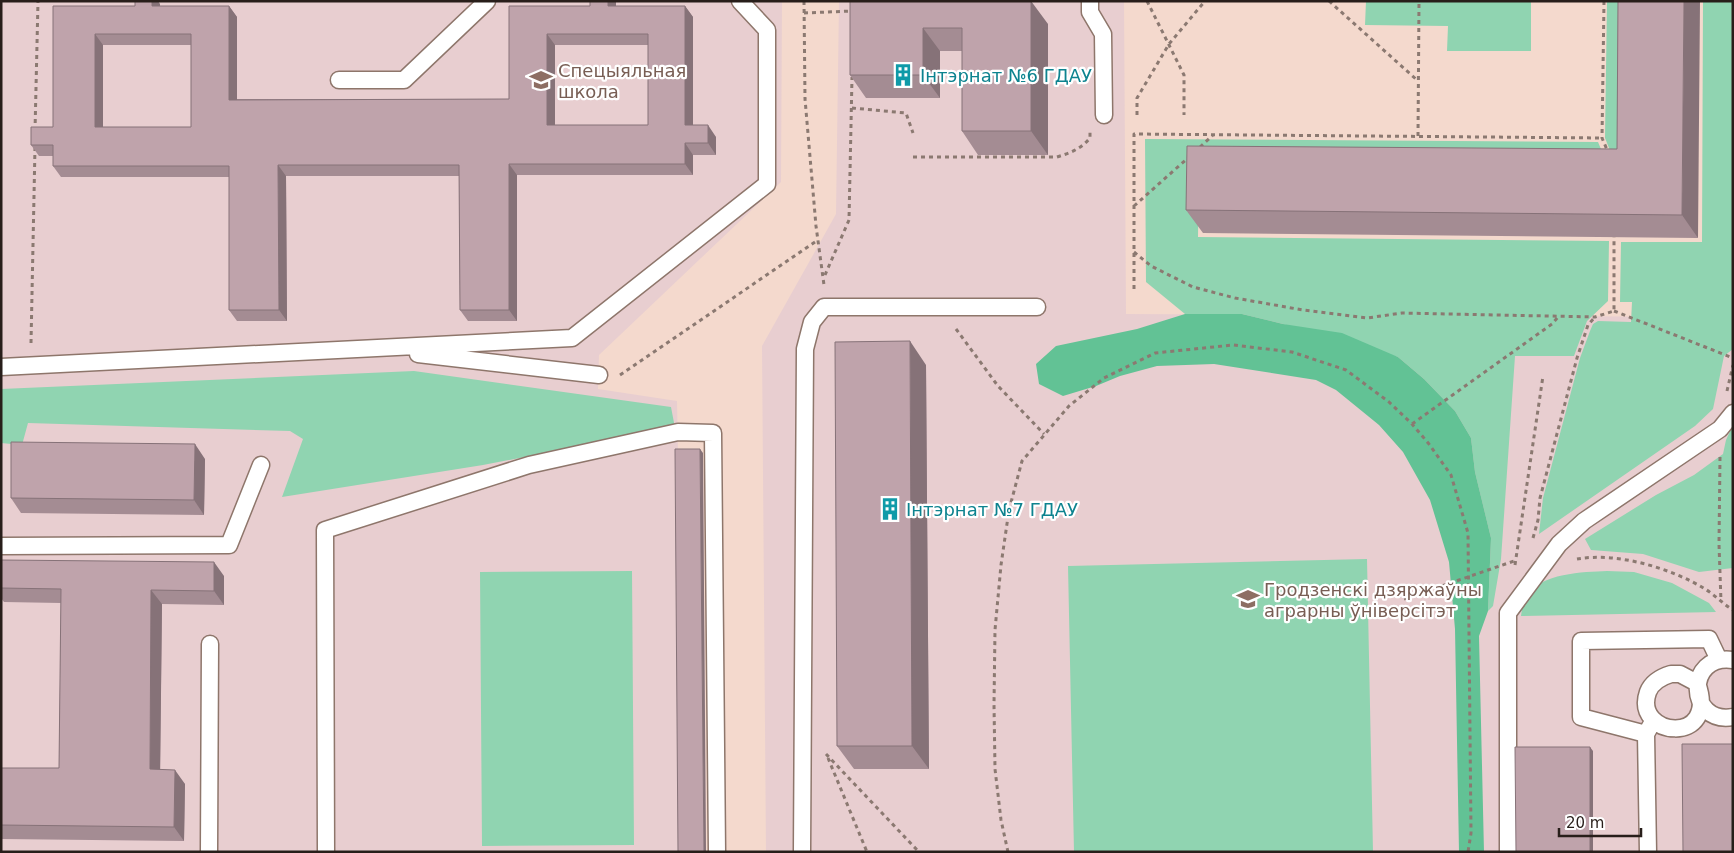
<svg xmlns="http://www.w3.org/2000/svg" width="1734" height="853" viewBox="0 0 1734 853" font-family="'DejaVu Sans',sans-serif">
	<rect width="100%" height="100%" fill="#f4d9cd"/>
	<!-- education -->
	<path fill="#e8ced0" d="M1,1H782L781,182L599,355L598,389L677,401L678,453H703L706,852H1Z
		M839,1H1124L1126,314L1733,317V852H766L762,346L836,214Z"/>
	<!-- green -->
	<path fill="#90d4b1" d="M1366,1H1531V51H1447L1448,26L1365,25Z
		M1607,1H1632L1617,168L1605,138Z
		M1703,1H1733V349L1724,356L1713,409L1695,426L1539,534L1543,498L1580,358L1590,331L1593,324L1598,321L1631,322L1632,302H1620L1621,242H1702Z
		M1145,139L1598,142L1609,168L1199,166L1198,237L1609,241L1608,301L1587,321L1574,356H1515L1501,559L1493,606L1488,611L1491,538L1475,472L1471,438L1455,411L1424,379L1398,357L1283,324L1242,314H1185L1146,282Z
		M414,371L671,407L675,428L483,465L282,497L303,439L290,431L28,423L22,445L1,443V389Z
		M1733,425V568L1699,572L1643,554L1591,550L1585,539L1656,495L1694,475L1723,454L1726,440Z
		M1367,559L1373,852H1074L1068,566Z
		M632,571L634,845L482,846L480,572Z
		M1607,571L1634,572L1672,583L1709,603L1716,612L1521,616C1522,610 1523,601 1526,596C1541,573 1583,572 1607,571Z"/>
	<!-- forest -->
	<path fill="#62c295" d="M1185,314H1242L1283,324L1342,333L1398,357L1424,379L1455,411L1471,438L1475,472L1491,538L1488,611L1479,636L1484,852H1459L1455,629L1449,562L1430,500L1403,452L1379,425L1336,390L1316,380L1214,364L1157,366L1120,376L1096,386L1063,396L1039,384L1036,364L1056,346L1137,329Z"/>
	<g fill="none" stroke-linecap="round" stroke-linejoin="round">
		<defs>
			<path id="service" d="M1090,1V12L1103,34L1104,115
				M339,80H404L487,1
				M418,354L599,375
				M1,367L572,338L767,184V30L740,1
				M1,546L229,545L261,465
				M1733,660C1685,653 1687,725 1733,717
				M1671,674H1680L1697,683C1720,747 1632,737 1648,692C1652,682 1661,677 1671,674Z
				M1646,734L1581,717V641L1709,639L1719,660
				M209,852L210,644
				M326,852L325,530L529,465L678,432L713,433L717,852
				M802,852L805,349L812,322L824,307H1037
				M1508,852V613L1559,544L1584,521L1720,429L1733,413
				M1648,852L1646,734L1651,725"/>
		</defs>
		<!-- service casing -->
		<use href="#service" stroke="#8e766b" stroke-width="19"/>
		<!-- path -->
		<path stroke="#8b7971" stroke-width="3" stroke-dasharray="4 4" stroke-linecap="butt" d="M804,1L805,99L816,226L824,285
			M1147,1L1184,75V115
			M1329,1L1417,80
			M1604,1L1602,138L1608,152
			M804,13L853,11
			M852,108L906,113L913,133
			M1137,115V98L1169,44L1205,1
			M35,131L38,1
			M1418,136L1419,1
			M1200,147L1213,135
			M913,157H1057C1070,153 1081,149 1090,138V132
			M1134,206L1189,157
			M1134,252L1151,266L1193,287L1235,298L1303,310L1367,318L1402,313L1595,317L1614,311V237
			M825,275L849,220L852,77
			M1134,289V134L1602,138
			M1614,311L1733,358
			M956,329L998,386L1044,434
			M31,343L35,147
			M620,375L818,240
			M1727,391L1733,365
			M1412,424L1552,324L1558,317
			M1720,457L1719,544L1721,602
			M1533,538L1538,520L1540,498L1577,358L1588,325L1595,317
			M1577,559C1617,552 1671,568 1705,589C1715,595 1723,604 1733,610
			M1515,565L1543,376
			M1404,599L1517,560
			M826,754L919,852
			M828,758L867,852
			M1008,852L1001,820L995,769L994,705L995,630L1001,565L1009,510L1022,461L1069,406L1104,378L1155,353L1233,345L1292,352L1346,370L1389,402L1412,424L1429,444L1451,475L1468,533L1471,833L1468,852"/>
		<!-- service -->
		<use href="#service" stroke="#fff" stroke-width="16"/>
	</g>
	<!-- wall -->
	<path fill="#a48c93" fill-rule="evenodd" d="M590,1H616V6H685L693,17V125L716,137V155H693V175H517V321H468L460,310L459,176H286L287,321H237L229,310V177H61L53,166V156H39L31,145L53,127V6H135L160,4V6H229L237,17V99H509V6H590ZM103,45H191V127H103ZM555,45H648V125H555Z
		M850,1L1048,24V155H978L962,131V51H940V98H866L850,75Z
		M1618,1L1698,238L1203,233L1186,210L1617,149Z
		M926,365L929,769H854L837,746Z
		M205,459L204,515L21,513L11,498Z
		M1,560L224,576V605L162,604L160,769L185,784L184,841L1,839V768H59L61,603L4,602L1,598Z"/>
	<!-- shaded-wall -->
	<path fill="#867278" d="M152,1H158L160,4V17L152,6Z
		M608,1L616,2V17L608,6Z
		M1031,1L1048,24V155L1031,131Z
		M1684,1H1700L1698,238L1682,215Z
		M229,6L237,17V111L229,100Z
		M685,6L693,17V137L685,125Z
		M923,28L940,51V98L923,75Z
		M95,34L103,45V139L95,127Z
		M547,34L555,45V137L547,125Z
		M708,125L716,137V155L708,143Z
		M685,143L693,155V175L685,164Z
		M509,164L517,175V321L509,310Z
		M278,165L286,176L287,321L279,310Z
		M910,341L926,365L929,769L912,746Z
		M195,444L205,459L204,515L194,500Z
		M700,449L703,453L706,852H704Z
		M214,562L224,576V605L214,591Z
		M151,590L162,604L160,784L150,769Z
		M1590,747L1593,751V852H1590Z
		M175,770L185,784L184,841L174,827Z"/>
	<!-- building -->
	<path fill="#bfa3ab" stroke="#867278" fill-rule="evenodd" d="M135,1H152V6H229V100L509,99V6H590V1H608V6H685V125H708V143H685V164H509V310H460L459,165H278L279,310H229V166H53V145H31V127H53V6H135ZM95,34H191V127H95ZM547,34H648V125H547Z
		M850,1H1031V131H962V28H923V75H850Z
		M1618,1H1684L1682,215L1186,210L1187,146L1617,149Z
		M910,341L912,746H837L835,342Z
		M11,442L195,444L194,500L11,498Z
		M675,449H700L704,852H678Z
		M1,560L214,562V591L151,590L150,769L175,770L174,827L1,825V768H59L61,589L1,588Z
		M1682,744H1733V852H1683Z
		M1515,747H1590V852H1516Z"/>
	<!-- icons -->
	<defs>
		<symbol id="building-bare" viewBox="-9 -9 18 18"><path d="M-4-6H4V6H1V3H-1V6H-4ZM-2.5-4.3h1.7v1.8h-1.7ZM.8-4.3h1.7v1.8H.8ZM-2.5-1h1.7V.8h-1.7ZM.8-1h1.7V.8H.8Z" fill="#0f9aa8" stroke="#fff" stroke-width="2.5" paint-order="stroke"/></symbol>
		<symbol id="school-bare" viewBox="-9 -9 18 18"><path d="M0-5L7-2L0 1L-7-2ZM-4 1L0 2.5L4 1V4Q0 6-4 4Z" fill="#8d6e63" stroke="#fff" stroke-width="2.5" paint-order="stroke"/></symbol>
		<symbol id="university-bare" viewBox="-9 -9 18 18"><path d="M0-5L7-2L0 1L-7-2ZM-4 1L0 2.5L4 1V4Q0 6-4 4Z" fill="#8d6e63" stroke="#fff" stroke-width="2.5" paint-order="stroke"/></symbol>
	</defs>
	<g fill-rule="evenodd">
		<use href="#building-bare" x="887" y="59" width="32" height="32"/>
		<use href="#school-bare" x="525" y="64" width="32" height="32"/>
		<use href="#building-bare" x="874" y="493" width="32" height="32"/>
		<use href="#university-bare" x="1232" y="583" width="32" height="32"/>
	</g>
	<g text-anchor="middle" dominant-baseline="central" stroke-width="4.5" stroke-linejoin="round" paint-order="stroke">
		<!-- education labels -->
		<g font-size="18" fill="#785e54" stroke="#fff" text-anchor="start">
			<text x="558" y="70">Спецыяльная<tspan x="558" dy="21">школа</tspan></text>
			<text x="1264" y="589">Гродзенскі дзяржаўны<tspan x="1264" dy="21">аграрны ўніверсітэт</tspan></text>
		</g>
		<!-- culture labels -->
		<g font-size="18" fill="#0d838f" stroke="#fff" text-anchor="start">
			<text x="920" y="75">Інтэрнат №6 ГДАУ</text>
			<text x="906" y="509">Інтэрнат №7 ГДАУ</text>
		</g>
	</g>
	<!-- border -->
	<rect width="1734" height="853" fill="none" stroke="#281e1a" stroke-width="5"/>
	<!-- scale -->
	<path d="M1559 828v8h82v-8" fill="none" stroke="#281e1a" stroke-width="2.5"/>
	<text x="1566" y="828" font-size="15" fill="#281e1a" stroke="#ffffff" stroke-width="4" paint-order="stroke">20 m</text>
</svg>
